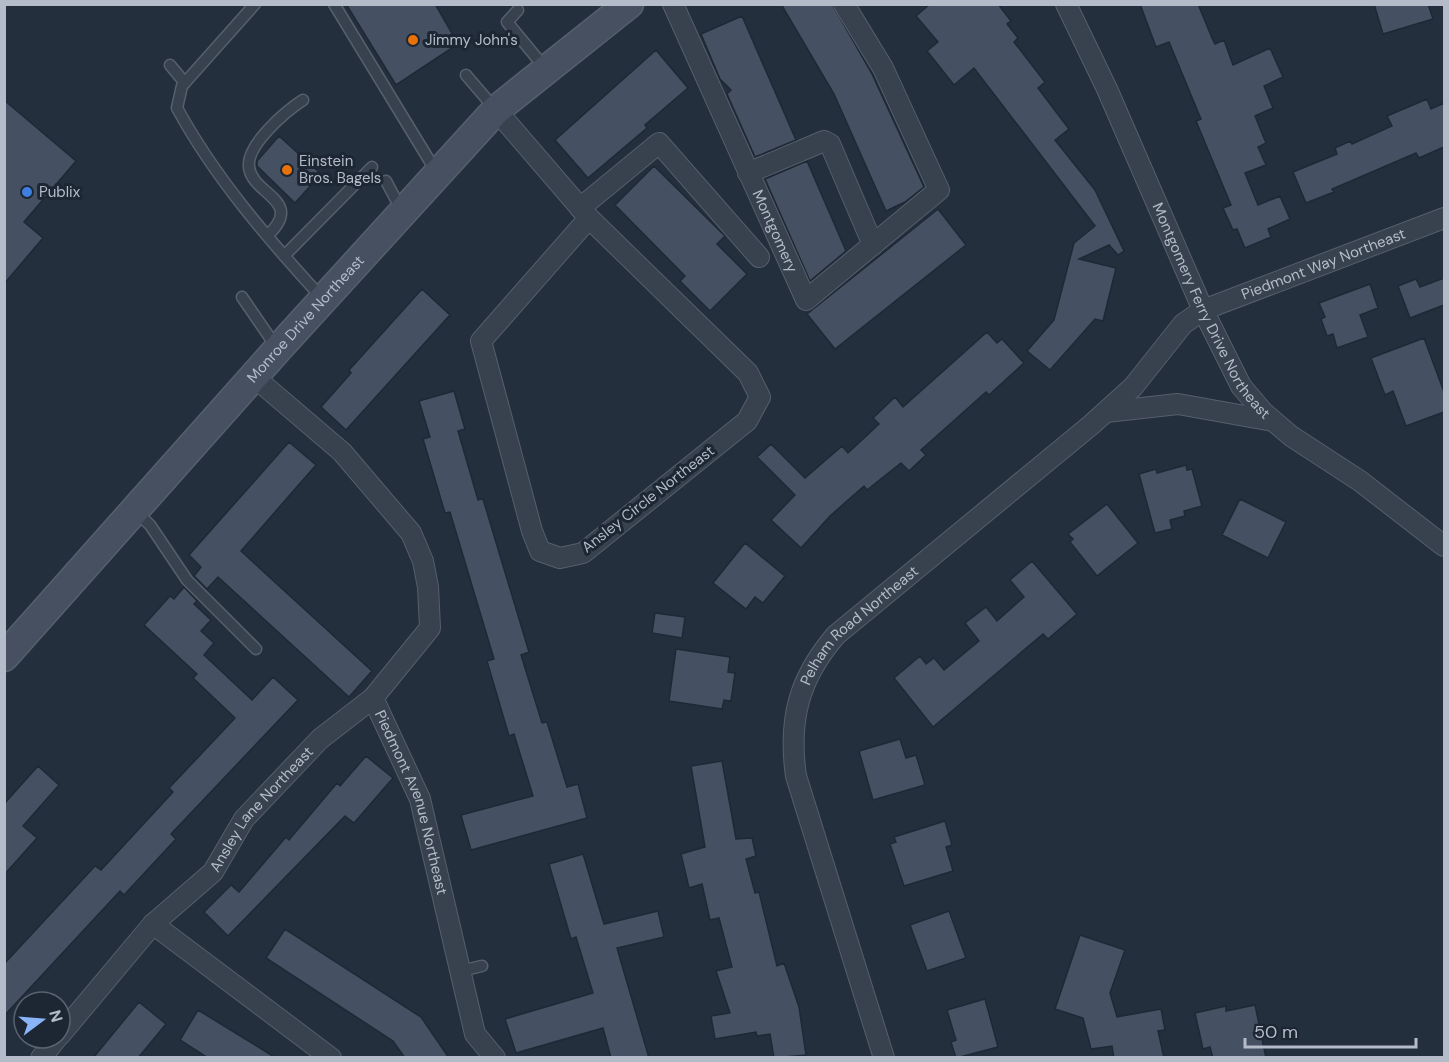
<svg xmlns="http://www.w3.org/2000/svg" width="1449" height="1062" viewBox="0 0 1449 1062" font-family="'DM Sans',sans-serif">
	<rect width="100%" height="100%" fill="#242f3e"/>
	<!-- building -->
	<path fill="#455162" stroke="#1f2835" stroke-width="1.5" d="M346,4H435L458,44L396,85Z
		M781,4H832L872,74L924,187L905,202L886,211L834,94Z
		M930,4H998L1011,21L1007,24L1018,38L1014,42L1045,82L1038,88L1069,129L1055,140L1095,190L1124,251L1118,255L1109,245L1079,259L1116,268L1103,321L1095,319L1050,370L1027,351L1054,320L1074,243L1095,226L974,68L954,85L927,51L938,42L916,16Z
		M1140,4H1198L1212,38L1215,44L1224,40L1233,65L1270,48L1283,77L1264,86L1273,108L1255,116L1266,143L1258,147L1266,165L1245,173L1258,205L1280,196L1290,219L1268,229L1271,237L1245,248L1237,229L1233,230L1223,208L1231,205L1196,121L1201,119L1169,42L1156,47Z
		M1374,4H1428L1433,19L1383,34Z
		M742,16L796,140L755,157L727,94L731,90L720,79L701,34Z
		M656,50L688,88L645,125L647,128L588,178L555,140Z
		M1427,99L1431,109L1444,103V147L1419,158L1416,153L1332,189L1334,192L1306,203L1293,172L1337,154L1335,148L1350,141L1352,144L1392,126L1387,116Z
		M4,100L76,161L24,222L43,238L4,284Z
		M279,136L321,174L295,203L257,166V161Z
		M807,161L846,251L810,281L765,179Z
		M654,166L725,236L717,244L747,274L710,311L680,281L685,276L615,205Z
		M938,209L966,245L835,349L807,314Z
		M1444,278V305L1410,318L1398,286L1416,279L1420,287Z
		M1370,284L1378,308L1360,315L1368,337L1337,348L1333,334L1327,336L1321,319L1325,317L1319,303Z
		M422,289L450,315L346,430L321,407L351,373L349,370Z
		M987,332L997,343L1002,339L1024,363L989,395L986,392L921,450L926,455L909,471L901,463L867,490L864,486L830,516L801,548L771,520L795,495L757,457L771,444L805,478L842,446L848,453L879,424L873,418L895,397L903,407Z
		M1424,338L1444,392V412L1406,426L1393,391L1385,395L1371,358Z
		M454,391L465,429L458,431L478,500L483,499L529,652L521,655L542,723L547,722L567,787L578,784L587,818L471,850L461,815L533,796L514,734L509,736L487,661L494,659L450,512L445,513L423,439L430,437L419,401Z
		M289,442L316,465L241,551L372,671L349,697L218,577L207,589L194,576L201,567L189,555Z
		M1186,465L1187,470L1192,469L1202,506L1184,511L1185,516L1170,520L1172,529L1155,533L1139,474L1156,469L1157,473Z
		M1240,499L1286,522L1268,558L1222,535Z
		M1107,504L1138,543L1097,576L1070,542L1073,539L1068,534Z
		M745,543L785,576L763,603L755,597L746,609L713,583Z
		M1032,561L1077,614L1048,639L1043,634L933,727L894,678L920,656L926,664L934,658L944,670L979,641L965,623L986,607L997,621L1024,597L1010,580Z
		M184,587L197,601L194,604L211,620L201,631L214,643L204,655L252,700L273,677L298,700L171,834L176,839L124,895L120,891L4,1016V964L95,866L101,870L173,792L169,788L235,718L193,678L197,674L144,625L170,596L174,599Z
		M655,613L685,617L682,638L652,633Z
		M676,649L730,657L728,672L735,673L731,701L724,700L722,709L669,701Z
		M900,739L906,758L916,755L925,785L873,800L859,751Z
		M366,756L393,778L354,823L345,816L228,936L204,912L231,885L239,892L286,837L289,840L337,783L340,786Z
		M722,761L736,839L752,838L756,856L746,859L755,893L759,892L777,966L784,963L799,1007L806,1055L774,1058L770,1034L757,1036L756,1032L715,1039L711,1016L730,1013L716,971L732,967L719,918L710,920L702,884L689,888L681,854L705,847L691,766Z
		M38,766L59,785L23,826L37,838L4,875V804Z
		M945,821L952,845L946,847L953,871L904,886L890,844L896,842L894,837Z
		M583,854L604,924L658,911L664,937L617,948L649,1058H611L603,1028L516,1053L505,1019L593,993L576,937L571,939L549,864Z
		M949,911L966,958L927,971L910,925Z
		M285,929L421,1017L449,1058H405L393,1041L266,958Z
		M1080,935L1125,950L1110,993L1117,1017L1161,1009L1165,1030L1158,1031L1164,1058H1114L1112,1046L1091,1049L1083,1018L1055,1009Z
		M985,999L998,1047L956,1058L951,1042L956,1040L947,1010Z
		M139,1002L166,1024L138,1058H93Z
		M1255,1005L1266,1058H1213L1210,1047L1203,1049L1195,1013L1226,1006V1011Z
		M198,1010L276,1058H208L180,1040Z"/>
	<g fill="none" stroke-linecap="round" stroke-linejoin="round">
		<defs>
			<path id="lane" d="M255,4L182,86L177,108C215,178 269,240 322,298
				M334,4L437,173
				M518,10L507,22L545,68
				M170,65L185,83
				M466,75L496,110
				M386,181L402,211
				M268,235C305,200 252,195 249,167C246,145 286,111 303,100
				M284,256L372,167
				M242,297L277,348
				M135,511L150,525L187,580L256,649
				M460,971L482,966"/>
			<g id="street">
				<path id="s1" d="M673,4L806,300L939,190L883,68L844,4"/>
				<path id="s2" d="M1066,4L1107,89L1203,310L1241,386L1263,412L1291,436L1360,481L1444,546"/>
				<path d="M496,110L589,218L748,373L760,397L747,421L583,553L560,558L540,551L532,531L481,341L589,218"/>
				<path d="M748,173L824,141L830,144L873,245"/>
				<path d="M580,208L659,143L759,257"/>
				<path d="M1106,412L1178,404L1273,421"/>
				<path id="s3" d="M373,698L420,799L475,1034L495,1058"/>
				<path d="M153,924L331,1058"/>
				<path id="s4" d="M60,1035L153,924L213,872L244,819L320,739L373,698L430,628L428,587L423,561L411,533L342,452L253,376"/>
				<path d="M41,1058L57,1038"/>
				<path id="s5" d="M884,1058L796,776C788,719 799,678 836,635L1091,425L1133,387L1183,324L1203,310L1444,218"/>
			</g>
			<g id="secondary">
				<path id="s6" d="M4,657L278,349L496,110L629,4"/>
			</g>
		</defs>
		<!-- lane casing -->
		<use href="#lane" stroke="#565f6c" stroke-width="13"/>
		<!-- street casing -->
		<use href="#street" stroke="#565f6c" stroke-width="22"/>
		<!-- secondary casing -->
		<use href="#secondary" stroke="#565f6c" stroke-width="31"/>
		<!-- lane -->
		<use href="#lane" stroke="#38414e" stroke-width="10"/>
		<!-- street -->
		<use href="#street" stroke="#38414e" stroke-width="20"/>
		<!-- secondary -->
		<use href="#secondary" stroke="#465061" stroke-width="28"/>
	</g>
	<!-- markers -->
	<g fill="#e8710a" stroke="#1d2633" stroke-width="2">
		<circle cx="413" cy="40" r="6"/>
		<circle cx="287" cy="170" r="6"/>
	</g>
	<circle fill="#3f7fe0" stroke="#1d2633" stroke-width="2" cx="27" cy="192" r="6"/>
	<g text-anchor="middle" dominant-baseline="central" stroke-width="6" stroke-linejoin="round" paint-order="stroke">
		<!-- poi labels -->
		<g font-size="15" fill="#b4bcc9" stroke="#1d2633" text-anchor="start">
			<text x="425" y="40">Jimmy John's</text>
			<text x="299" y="161">Einstein<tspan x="299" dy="17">Bros. Bagels</tspan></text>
			<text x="39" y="192">Publix</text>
		</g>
		<!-- street labels -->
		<g font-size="15" fill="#b4bcc9" stroke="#1d2633">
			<text stroke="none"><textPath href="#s1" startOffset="249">Montgomery</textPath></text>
			<text stroke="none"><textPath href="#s5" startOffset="1068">Piedmont Way Northeast</textPath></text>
			<text stroke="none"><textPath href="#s2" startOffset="340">Montgomery Ferry Drive Northeast</textPath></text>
			<text stroke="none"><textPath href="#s6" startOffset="453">Monroe Drive Northeast</textPath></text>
			<text transform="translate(648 499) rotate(-38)">Ansley Circle Northeast</text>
			<text stroke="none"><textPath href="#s5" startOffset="470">Pelham Road Northeast</textPath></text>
			<text stroke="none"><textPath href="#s3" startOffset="112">Piedmont Avenue Northeast</textPath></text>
			<text stroke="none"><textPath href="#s4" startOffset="304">Ansley Lane Northeast</textPath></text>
		</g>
	</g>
	<!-- border -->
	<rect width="1449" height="1062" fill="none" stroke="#b4bcc9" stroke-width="12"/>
	<!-- north arrow -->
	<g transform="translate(42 1020) rotate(74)"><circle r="28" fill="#1d2633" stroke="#59626f" stroke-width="1.5"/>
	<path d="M0-4.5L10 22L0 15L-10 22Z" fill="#8ab4f8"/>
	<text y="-9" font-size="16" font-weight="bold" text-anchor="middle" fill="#b4bcc9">N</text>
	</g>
	<!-- scale -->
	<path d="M1245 1038v9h171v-9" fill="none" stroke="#b4bcc9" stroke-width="3"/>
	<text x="1254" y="1038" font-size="18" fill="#b4bcc9" stroke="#1d2633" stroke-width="4.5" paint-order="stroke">50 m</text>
</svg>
